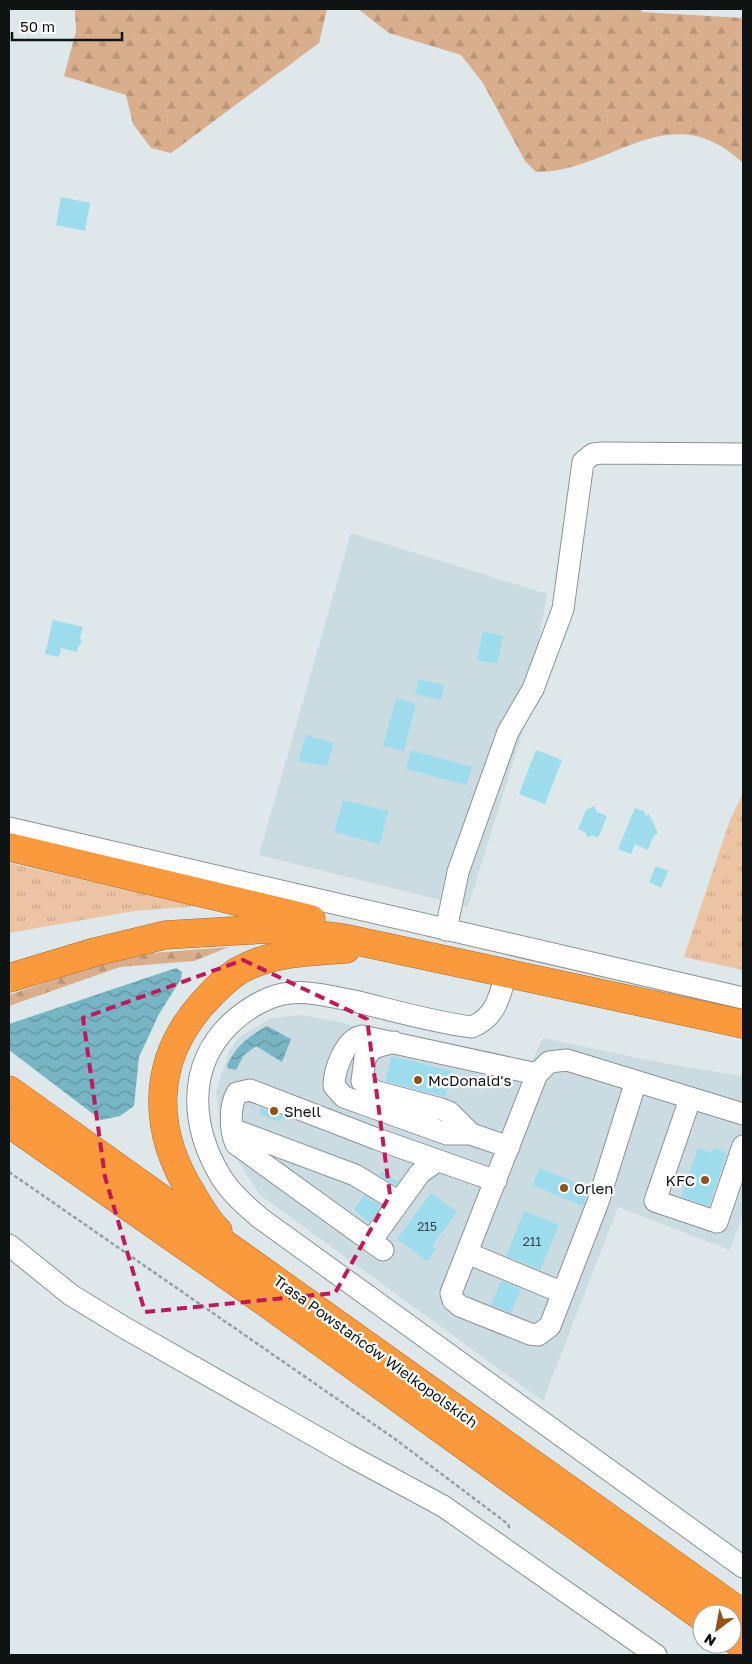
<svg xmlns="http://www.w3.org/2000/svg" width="752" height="1664" viewBox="0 0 752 1664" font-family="'Golos Text',sans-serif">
	<defs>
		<pattern id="grass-tufts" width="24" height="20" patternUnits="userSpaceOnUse" patternTransform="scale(1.25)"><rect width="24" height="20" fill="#ecc3a3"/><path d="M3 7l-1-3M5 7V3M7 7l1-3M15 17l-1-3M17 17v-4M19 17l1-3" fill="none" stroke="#c9a78b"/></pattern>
		<pattern id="forest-firs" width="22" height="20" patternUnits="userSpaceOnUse" patternTransform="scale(1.25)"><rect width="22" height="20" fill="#d9ae8c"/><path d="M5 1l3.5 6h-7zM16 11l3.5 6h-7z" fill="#b99578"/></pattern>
		<pattern id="water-waves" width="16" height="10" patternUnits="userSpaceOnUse" patternTransform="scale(1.25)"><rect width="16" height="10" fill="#77b5c5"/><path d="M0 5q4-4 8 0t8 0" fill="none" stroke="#60929f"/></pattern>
	</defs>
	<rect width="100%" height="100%" fill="#dee7ea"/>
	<!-- built -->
	<path fill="#cadce1" d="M351,533L547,594L522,734L468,907L259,855Z
		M301,1015L344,1023L418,1042L532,1061L543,1038L667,1064L743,1076V1215L730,1250L618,1207L543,1401L260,1195L222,1136L216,1091L229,1052L239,1037L271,1018Z"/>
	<!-- grass -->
	<path fill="url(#grass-tufts)" d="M743,793V970L684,957L730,820Z
		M9,863L200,906L134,911L9,933Z"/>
	<!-- forest -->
	<path fill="url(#forest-firs)" d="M75,9H327L319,43L171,153L151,148L133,124L126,95L64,76L76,31Z
		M358,9H641L642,12L743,18V163C668,93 611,173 536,172L525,161L483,83L461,55L389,33Z
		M229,947L194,961L120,967L9,1006V995L126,955Z"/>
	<!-- water -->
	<path fill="url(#water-waves)" d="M176,968L182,972L181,979L159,1014L139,1057L134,1106L120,1116L101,1120L9,1050V1024Z
		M267,1026L291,1039L282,1062L256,1046L243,1056L236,1070L228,1068L227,1065C238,1044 247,1038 267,1026Z"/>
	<!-- building -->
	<path fill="#9ddced" d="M61,197L90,203L85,231L56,225Z
		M53,620L83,627L80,638L82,643L78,646L77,652L61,648L59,657L45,654Z
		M483,631L503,636L497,664L477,660Z
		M419,679L444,685L441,700L415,694Z
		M396,698L416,704L404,751L383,746Z
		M306,735L334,743L327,766L298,761Z
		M411,750L472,767L466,785L406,769Z
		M536,750L562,760L545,804L519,794Z
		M343,800L388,811L380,844L334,832Z
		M594,806L597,812L607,816L598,838L592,835L588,837L585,832L578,829L586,810Z
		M635,808L644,811L646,816L649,814L658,833L654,835L648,850L635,844L631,854L618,849Z
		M656,866L668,871L661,888L649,882Z
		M392,1056L452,1071L445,1097L385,1081Z
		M261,1108L286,1117L285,1119L281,1118L279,1122L259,1114Z
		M698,1148L712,1153L714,1148L727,1153L709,1206L681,1197Z
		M540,1168L589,1188L583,1206L532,1185Z
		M382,1171L398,1182L396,1185L379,1175Z
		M431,1193L457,1212L432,1246L436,1249L427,1261L397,1239Z
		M364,1195L381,1206L369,1222L354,1210Z
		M524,1211L559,1225L540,1270L506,1256Z
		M501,1281L521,1289L511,1313L491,1305Z"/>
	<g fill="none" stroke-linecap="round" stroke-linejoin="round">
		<defs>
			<path id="minor" d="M9,828L743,998
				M446,930L458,872L508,732L533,689L563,609L583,462L593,454L602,453L743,454
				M506,973C500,996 496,1017 472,1027C432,1022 392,1010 354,1001C334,997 310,991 290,993C268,995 246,1009 230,1024C186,1067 191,1127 221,1177C231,1193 246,1206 260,1218L743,1567
				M394,1042L373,1048L365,1058L362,1081L374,1091L441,1109L449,1112L471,1134
				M636,1081L598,1202L550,1326L538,1335L530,1334L460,1306L453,1300L451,1293L537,1074L549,1062L567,1060L743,1114
				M690,1099L655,1201L717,1222L743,1146
				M232,1129L355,1175L399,1202
				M509,1147L471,1134H447L344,1097L334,1086C334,1070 345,1039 362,1036L537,1074
				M371,1241L420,1173L437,1161
				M9,1245L71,1295L125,1328L350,1456L443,1506L656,1655
				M383,1250L236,1144C230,1131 229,1106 237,1093L250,1090L377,1139L496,1181
				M467,1253L563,1293"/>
			<path id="highway" d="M9,847L311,919
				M9,978L95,952L165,935L267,929L343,938L743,1024
				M9,1090L743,1614
				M9,1123L261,1299L702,1617
				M218,1231C207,1221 199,1206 192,1194C152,1130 151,1062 202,1004C213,992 224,980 238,971C271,952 309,952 346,949
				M732,1638L743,1646"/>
		</defs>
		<!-- minor casing -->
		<use href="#minor" stroke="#8a9295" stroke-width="23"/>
		<!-- highway casing -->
		<use href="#highway" stroke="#a96a2f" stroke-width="29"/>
		<!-- path -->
		<path stroke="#979ea0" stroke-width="2.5" stroke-dasharray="4 2.5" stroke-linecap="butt" d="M9,1172L395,1439L508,1524L510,1530"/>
		<!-- minor -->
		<use href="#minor" stroke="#fff" stroke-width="21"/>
		<!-- highway -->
		<use href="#highway" stroke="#fb993d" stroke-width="28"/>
	</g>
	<!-- marked area -->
	<path fill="none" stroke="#c2185b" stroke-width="4" stroke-dasharray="10 6" stroke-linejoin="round" d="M243,960L367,1019L390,1195L335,1293L145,1312L105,1177L83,1018Z"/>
	<!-- markers -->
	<g fill="#915317" stroke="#fff" stroke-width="2">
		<circle cx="418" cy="1080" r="5"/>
		<circle cx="274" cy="1111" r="5"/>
		<circle cx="705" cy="1180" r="5"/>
		<circle cx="564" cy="1188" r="5"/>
	</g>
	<g text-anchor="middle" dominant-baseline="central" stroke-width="4.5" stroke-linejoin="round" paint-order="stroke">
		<!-- number labels -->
		<g font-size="12" fill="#33454a">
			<text x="427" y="1226">215</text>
			<text x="532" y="1241">211</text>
		</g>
		<!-- poi labels -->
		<g font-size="15" fill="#101314" stroke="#fff" text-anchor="start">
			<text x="428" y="1080">McDonald's</text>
			<text x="284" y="1111">Shell</text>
			<text x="695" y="1180" text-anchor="end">KFC</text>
			<text x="574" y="1188">Orlen</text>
		</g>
		<!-- street labels -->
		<g font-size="15" fill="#101314" stroke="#fff">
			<text transform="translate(376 1351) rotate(36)">Trasa Powstańców Wielkopolskich</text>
		</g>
	</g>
	<!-- border -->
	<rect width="752" height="1664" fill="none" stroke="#101314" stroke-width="20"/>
	<!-- north arrow -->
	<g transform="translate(717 1629) rotate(212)"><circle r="24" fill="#ffffff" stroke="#9fa1a1"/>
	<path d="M0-4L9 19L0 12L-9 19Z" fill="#915317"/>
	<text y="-8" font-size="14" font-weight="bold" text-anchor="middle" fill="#101314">N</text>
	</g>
	<!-- scale -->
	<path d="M12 32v8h110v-8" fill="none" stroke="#101314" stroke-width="2.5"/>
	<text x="20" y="32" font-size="15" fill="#101314" stroke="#ffffff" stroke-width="4" paint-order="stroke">50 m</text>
</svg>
